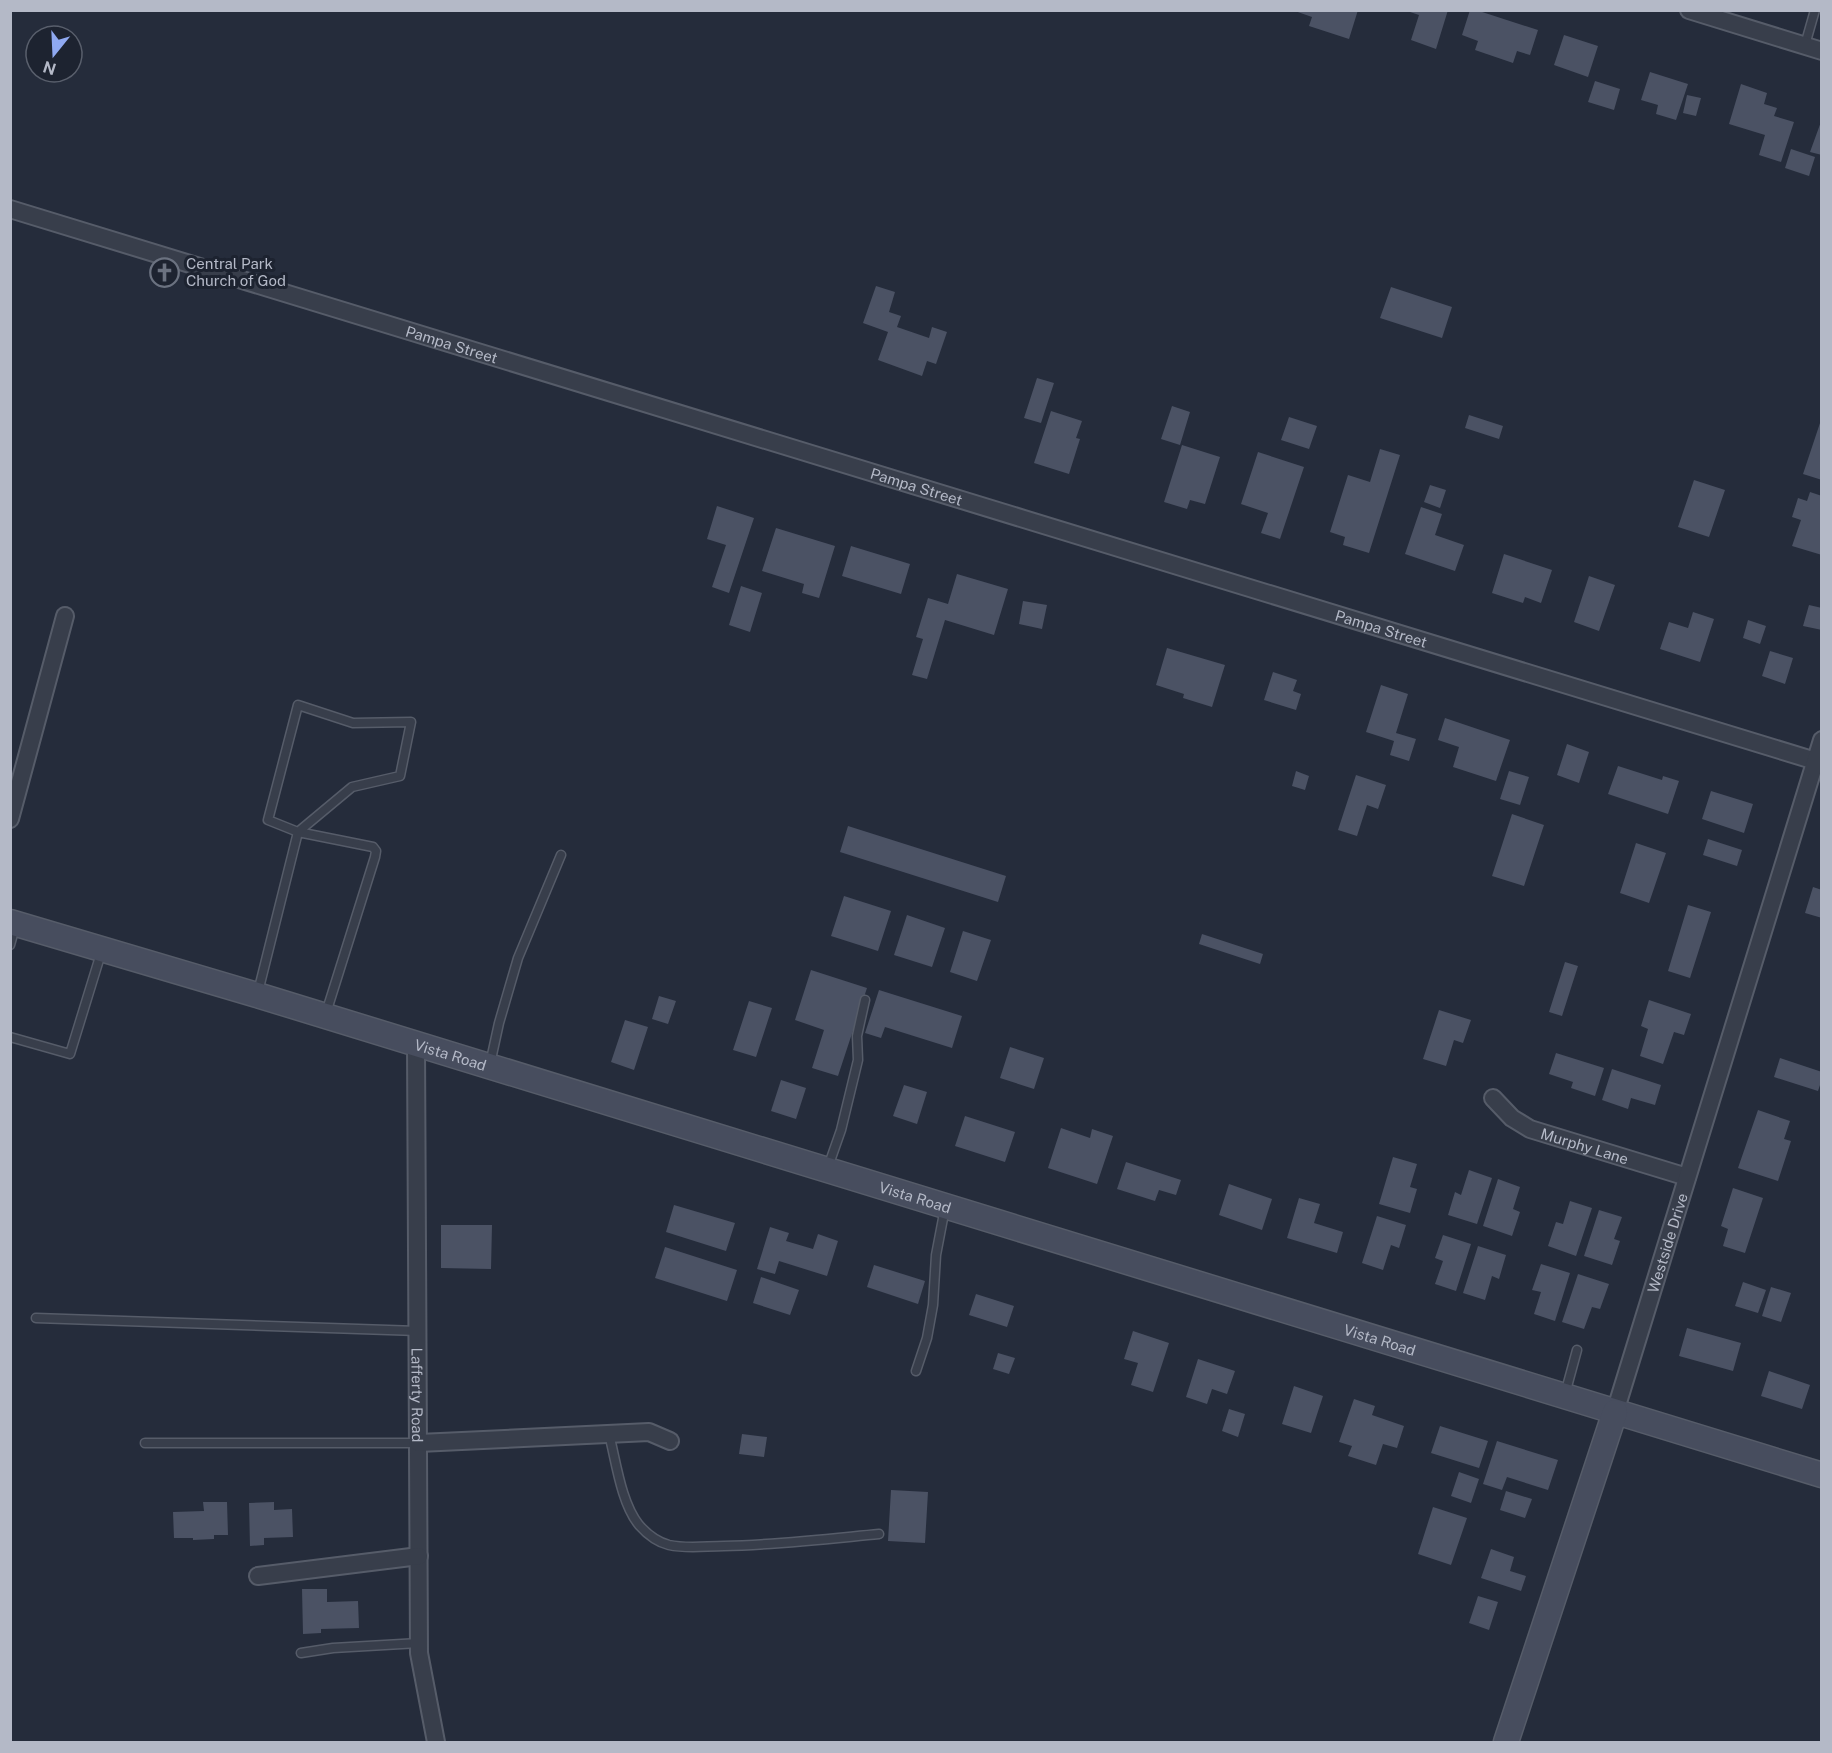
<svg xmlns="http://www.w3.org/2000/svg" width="1832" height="1753" viewBox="0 0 1832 1753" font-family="'Public Sans',sans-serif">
	<rect width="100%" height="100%" fill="#252c3b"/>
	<!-- building -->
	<path fill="#4b5264" d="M1292,10H1358L1349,39L1309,26L1312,17Z
		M1411,10H1448L1436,49L1411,40L1419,15L1410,12Z
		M1470,10H1476L1538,30L1530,55L1517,51L1513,63L1475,50L1478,41L1462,35Z
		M1564,35L1598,46L1588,77L1554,65Z
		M1650,72L1688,84L1676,120L1656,114L1658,105L1641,100Z
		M1595,81L1620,89L1614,110L1588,102Z
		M1741,84L1767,93L1764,104L1777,108L1774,116L1794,122L1781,162L1759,155L1765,135L1729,124Z
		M1687,95L1701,98L1696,116L1683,113Z
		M1822,119V155L1810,152Z
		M1791,149L1815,157L1809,176L1785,168Z
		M876,286L895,292L889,312L901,316L897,327L929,338L932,327L947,332L936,364L927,361L922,376L878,360L888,332L863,323Z
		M1391,287L1452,307L1442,338L1380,318Z
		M1037,378L1054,383L1041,423L1024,418Z
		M1172,406L1190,412L1180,445L1161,439Z
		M1051,411L1082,421L1076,438L1080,439L1069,474L1034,463Z
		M1469,415L1503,426L1499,439L1465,428Z
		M1289,417L1317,426L1309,449L1281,440Z
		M1822,417V480L1803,474Z
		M1182,445L1220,457L1205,504L1190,500L1187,509L1164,502Z
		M1380,449L1400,455L1369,553L1343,545L1345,537L1330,532L1348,475L1370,482Z
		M1258,452L1304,467L1280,539L1261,533L1268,513L1241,504Z
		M1694,480L1725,490L1709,537L1678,527Z
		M1430,485L1446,490L1440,508L1424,502Z
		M1810,492L1822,496V555L1792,546L1801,520L1792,517L1798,498L1807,501Z
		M717,506L754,518L729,593L712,587L726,545L707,539Z
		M1421,507L1442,514L1435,535L1464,545L1455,571L1405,554Z
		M776,528L835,546L819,598L802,593L804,584L762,571Z
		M851,546L910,564L901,594L842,576Z
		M1504,554L1552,570L1541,603L1525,597L1523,603L1492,593Z
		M957,574L1008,589L994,635L945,620L927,679L912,675L923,639L916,637L928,598L948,604Z
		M1589,576L1615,585L1599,631L1574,622Z
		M741,586L762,593L750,632L729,625Z
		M1023,601L1047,605L1042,629L1019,624Z
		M1809,605L1822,608V630L1803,626Z
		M1693,612L1714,619L1700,662L1660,649L1669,622L1688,628Z
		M1748,620L1766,626L1760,644L1743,638Z
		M1167,648L1225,665L1212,707L1183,698L1184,694L1156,685Z
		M1770,651L1793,658L1785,684L1762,676Z
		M1273,672L1297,680L1293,691L1301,694L1296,710L1264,700Z
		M1381,685L1408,694L1396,733L1416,739L1409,761L1390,755L1394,741L1366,732Z
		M1445,718L1510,740L1496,781L1453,767L1459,747L1438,740Z
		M1567,744L1589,752L1579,783L1557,775Z
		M1618,766L1662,780L1663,776L1679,781L1668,814L1608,794Z
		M1296,771L1309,776L1305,790L1292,786Z
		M1509,771L1529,777L1520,805L1500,799Z
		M1356,775L1386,785L1378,809L1367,805L1357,836L1338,830Z
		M1711,791L1753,804L1744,833L1702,819Z
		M1512,814L1544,825L1524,886L1492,876Z
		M848,826L1006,876L998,902L840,852Z
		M1708,839L1742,850L1737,866L1703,855Z
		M1636,843L1666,853L1649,903L1620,893Z
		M1813,887L1822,890V918L1805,913Z
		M844,896L891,911L878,951L831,936Z
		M1688,905L1711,912L1690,978L1668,971Z
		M907,915L945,928L932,967L894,955Z
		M963,931L991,940L977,981L950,972Z
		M1202,934L1263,954L1260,964L1199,944Z
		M1565,962L1578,966L1562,1016L1549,1012Z
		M811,970L867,988L838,1076L812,1068L824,1030L795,1020Z
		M879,990L962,1016L952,1048L885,1027L881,1038L865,1033Z
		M659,996L676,1001L668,1024L652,1019Z
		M1649,1000L1691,1014L1684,1035L1674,1032L1663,1064L1640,1056L1648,1029L1641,1026Z
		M749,1001L772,1008L756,1057L733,1050Z
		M1439,1010L1471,1020L1463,1043L1454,1040L1446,1066L1423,1059Z
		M625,1020L648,1027L634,1070L611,1062Z
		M1010,1047L1044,1058L1034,1089L1000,1078Z
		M1556,1053L1604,1068L1595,1096L1571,1088L1573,1082L1549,1074Z
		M1780,1058L1822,1072V1079L1818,1091L1774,1077Z
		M1612,1069L1661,1085L1655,1105L1631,1098L1628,1109L1602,1100Z
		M781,1080L806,1088L796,1119L771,1111Z
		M904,1085L927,1092L917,1124L893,1116Z
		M1758,1110L1790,1121L1784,1139L1791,1141L1778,1181L1738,1168Z
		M965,1116L1015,1132L1005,1162L955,1146Z
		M1061,1128L1090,1138L1092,1129L1113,1136L1097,1184L1048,1168Z
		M1393,1157L1417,1164L1410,1187L1417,1189L1410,1213L1379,1204Z
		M1126,1162L1181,1180L1176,1195L1159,1190L1155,1201L1117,1189Z
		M1469,1170L1492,1178L1477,1224L1448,1215L1455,1192L1461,1195Z
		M1498,1179L1520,1187L1513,1209L1520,1212L1512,1236L1483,1226Z
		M1229,1184L1272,1199L1262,1230L1219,1215Z
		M1733,1188L1763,1198L1745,1253L1723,1246L1728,1229L1721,1226Z
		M1299,1198L1320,1204L1314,1223L1343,1232L1337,1253L1287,1238Z
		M1570,1201L1592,1208L1576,1256L1548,1246L1556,1222L1563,1224Z
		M674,1205L735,1223L726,1251L666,1232Z
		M1599,1210L1622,1217L1614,1239L1620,1241L1612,1265L1584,1256Z
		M1377,1216L1406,1225L1399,1248L1391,1245L1383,1270L1362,1263Z
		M441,1225H492L491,1269L441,1268Z
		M770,1227L789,1233L786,1241L813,1249L818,1234L838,1241L827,1276L779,1261L775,1274L757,1269Z
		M1443,1235L1471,1244L1456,1291L1435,1284L1443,1261L1435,1258Z
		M1478,1246L1506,1255L1499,1279L1492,1276L1485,1300L1463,1293Z
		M665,1247L737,1270L727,1301L655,1278Z
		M1541,1264L1570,1273L1555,1321L1534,1314L1541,1292L1532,1290Z
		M874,1265L925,1281L918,1304L867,1287Z
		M1578,1274L1609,1284L1600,1309L1592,1307L1584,1329L1562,1322Z
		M761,1277L799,1290L790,1315L753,1303Z
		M1743,1282L1766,1290L1758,1313L1735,1306Z
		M1771,1287L1791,1293L1781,1322L1762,1316Z
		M976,1294L1014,1306L1007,1327L969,1315Z
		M1687,1328L1741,1343L1733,1371L1679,1356Z
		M1133,1331L1169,1343L1153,1392L1131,1385L1138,1363L1124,1359Z
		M998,1353L1015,1358L1009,1374L993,1369Z
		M1198,1359L1235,1371L1227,1394L1212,1389L1207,1404L1186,1397Z
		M1769,1371L1810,1385L1802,1409L1761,1396Z
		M1294,1386L1323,1396L1311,1433L1282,1424Z
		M1354,1399L1375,1406L1372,1415L1404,1426L1397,1448L1383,1444L1376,1465L1348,1456L1352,1446L1339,1442Z
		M1229,1409L1245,1414L1238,1437L1222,1431Z
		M1440,1426L1488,1441L1479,1468L1431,1453Z
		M742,1434L767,1437L764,1457L739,1454Z
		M1497,1441L1558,1460L1548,1490L1507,1477L1502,1490L1483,1484Z
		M1459,1472L1479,1479L1471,1503L1451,1496Z
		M891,1490L928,1492L925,1543L888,1541Z
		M1506,1491L1532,1499L1525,1518L1500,1510Z
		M203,1502H227L228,1535H214V1539L193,1540V1538H174L173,1512L204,1511Z
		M274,1502V1510L292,1509L293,1537L264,1538V1545L250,1546L249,1503Z
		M1433,1507L1467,1518L1451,1565L1418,1554Z
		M1491,1549L1514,1557L1510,1571L1526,1576L1521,1591L1481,1578Z
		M302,1589H327V1602L358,1601L359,1628L321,1629V1633L303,1634Z
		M1478,1596L1498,1602L1489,1630L1469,1623Z"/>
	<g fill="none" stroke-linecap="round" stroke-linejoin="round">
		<defs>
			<path id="lane" d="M1805,45L1815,10
				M298,705L353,723L411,722L400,776L352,787L298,832L268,820Z
				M10,945L15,927
				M258,992L298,832L373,847L376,851L375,857L326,1013
				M10,1037L70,1054L102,950
				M490,1064L499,1023L518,958L561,855
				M828,1167L841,1130L858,1060L857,1036L865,1000
				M36,1318L418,1331
				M916,1371L927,1338L933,1305L936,1255L945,1208
				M1565,1394L1577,1350
				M609,1434C616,1461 621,1503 639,1525C647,1534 657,1542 669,1545C687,1549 706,1546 724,1546C776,1545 827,1539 879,1534
				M145,1443H418
				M301,1653L333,1648L419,1643"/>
			<g id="street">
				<path d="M1689,10L1822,51"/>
				<path id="s1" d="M10,209L1822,763"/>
				<path d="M10,819L65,616"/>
				<path id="s2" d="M416,1045L419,1653L436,1742"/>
				<path id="s3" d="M1493,1098L1512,1118L1530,1129L1687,1177"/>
				<path id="s4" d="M1615,1412L1822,740"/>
				<path d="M419,1443L649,1432L670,1441"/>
				<path d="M258,1576L419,1556"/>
			</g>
			<g id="secondary">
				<path id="s5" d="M10,922L257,995L1822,1475"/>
				<path d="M1506,1742L1615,1412"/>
			</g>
		</defs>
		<!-- lane casing -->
		<use href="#lane" stroke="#565c69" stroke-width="11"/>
		<!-- street casing -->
		<use href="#street" stroke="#565c69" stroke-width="20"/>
		<!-- secondary casing -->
		<use href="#secondary" stroke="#565c69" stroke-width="27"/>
		<!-- lane -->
		<use href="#lane" stroke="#383e4b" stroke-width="8"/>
		<!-- street -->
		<use href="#street" stroke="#383e4b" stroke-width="16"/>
		<!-- secondary -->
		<use href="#secondary" stroke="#474d5e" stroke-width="24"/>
	</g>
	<!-- icons -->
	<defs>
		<symbol id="church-ring" viewBox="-11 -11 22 22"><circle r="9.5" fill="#1d2330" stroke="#6b7280" stroke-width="1.5"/><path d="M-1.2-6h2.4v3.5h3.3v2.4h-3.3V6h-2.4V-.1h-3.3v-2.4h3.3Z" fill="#6b7280"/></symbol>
	</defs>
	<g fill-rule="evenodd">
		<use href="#church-ring" x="148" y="256" width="33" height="33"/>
	</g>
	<g text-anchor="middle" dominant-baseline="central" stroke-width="6" stroke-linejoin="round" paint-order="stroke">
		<!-- poi labels -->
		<g font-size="15" fill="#b4b9c7" stroke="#1d2330" text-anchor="start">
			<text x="186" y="263">Central Park<tspan x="186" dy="17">Church of God</tspan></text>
		</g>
		<!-- street labels -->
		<g font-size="15" fill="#b4b9c7" stroke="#1d2330">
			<text stroke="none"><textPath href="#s1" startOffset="462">Pampa Street</textPath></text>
			<text stroke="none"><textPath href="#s1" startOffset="948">Pampa Street</textPath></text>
			<text stroke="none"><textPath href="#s1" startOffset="1434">Pampa Street</textPath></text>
			<text stroke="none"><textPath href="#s5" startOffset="460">Vista Road</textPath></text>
			<text stroke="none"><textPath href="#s3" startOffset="106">Murphy Lane</textPath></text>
			<text stroke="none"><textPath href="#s5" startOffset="946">Vista Road</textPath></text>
			<text stroke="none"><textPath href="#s4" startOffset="177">Westside Drive</textPath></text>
			<text stroke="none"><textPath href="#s5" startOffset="1432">Vista Road</textPath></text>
			<text stroke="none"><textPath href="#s2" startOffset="350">Lafferty Road</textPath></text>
		</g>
	</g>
	<!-- border -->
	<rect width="1832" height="1753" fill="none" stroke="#b4b9c7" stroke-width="24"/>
	<!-- north arrow -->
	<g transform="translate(54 54) rotate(198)"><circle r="28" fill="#1d2330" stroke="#595f6c" stroke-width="1.5"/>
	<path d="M0-4.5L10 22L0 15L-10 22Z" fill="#8fa9f1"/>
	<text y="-9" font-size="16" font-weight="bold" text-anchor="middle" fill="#b4b9c7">N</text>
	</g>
</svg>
